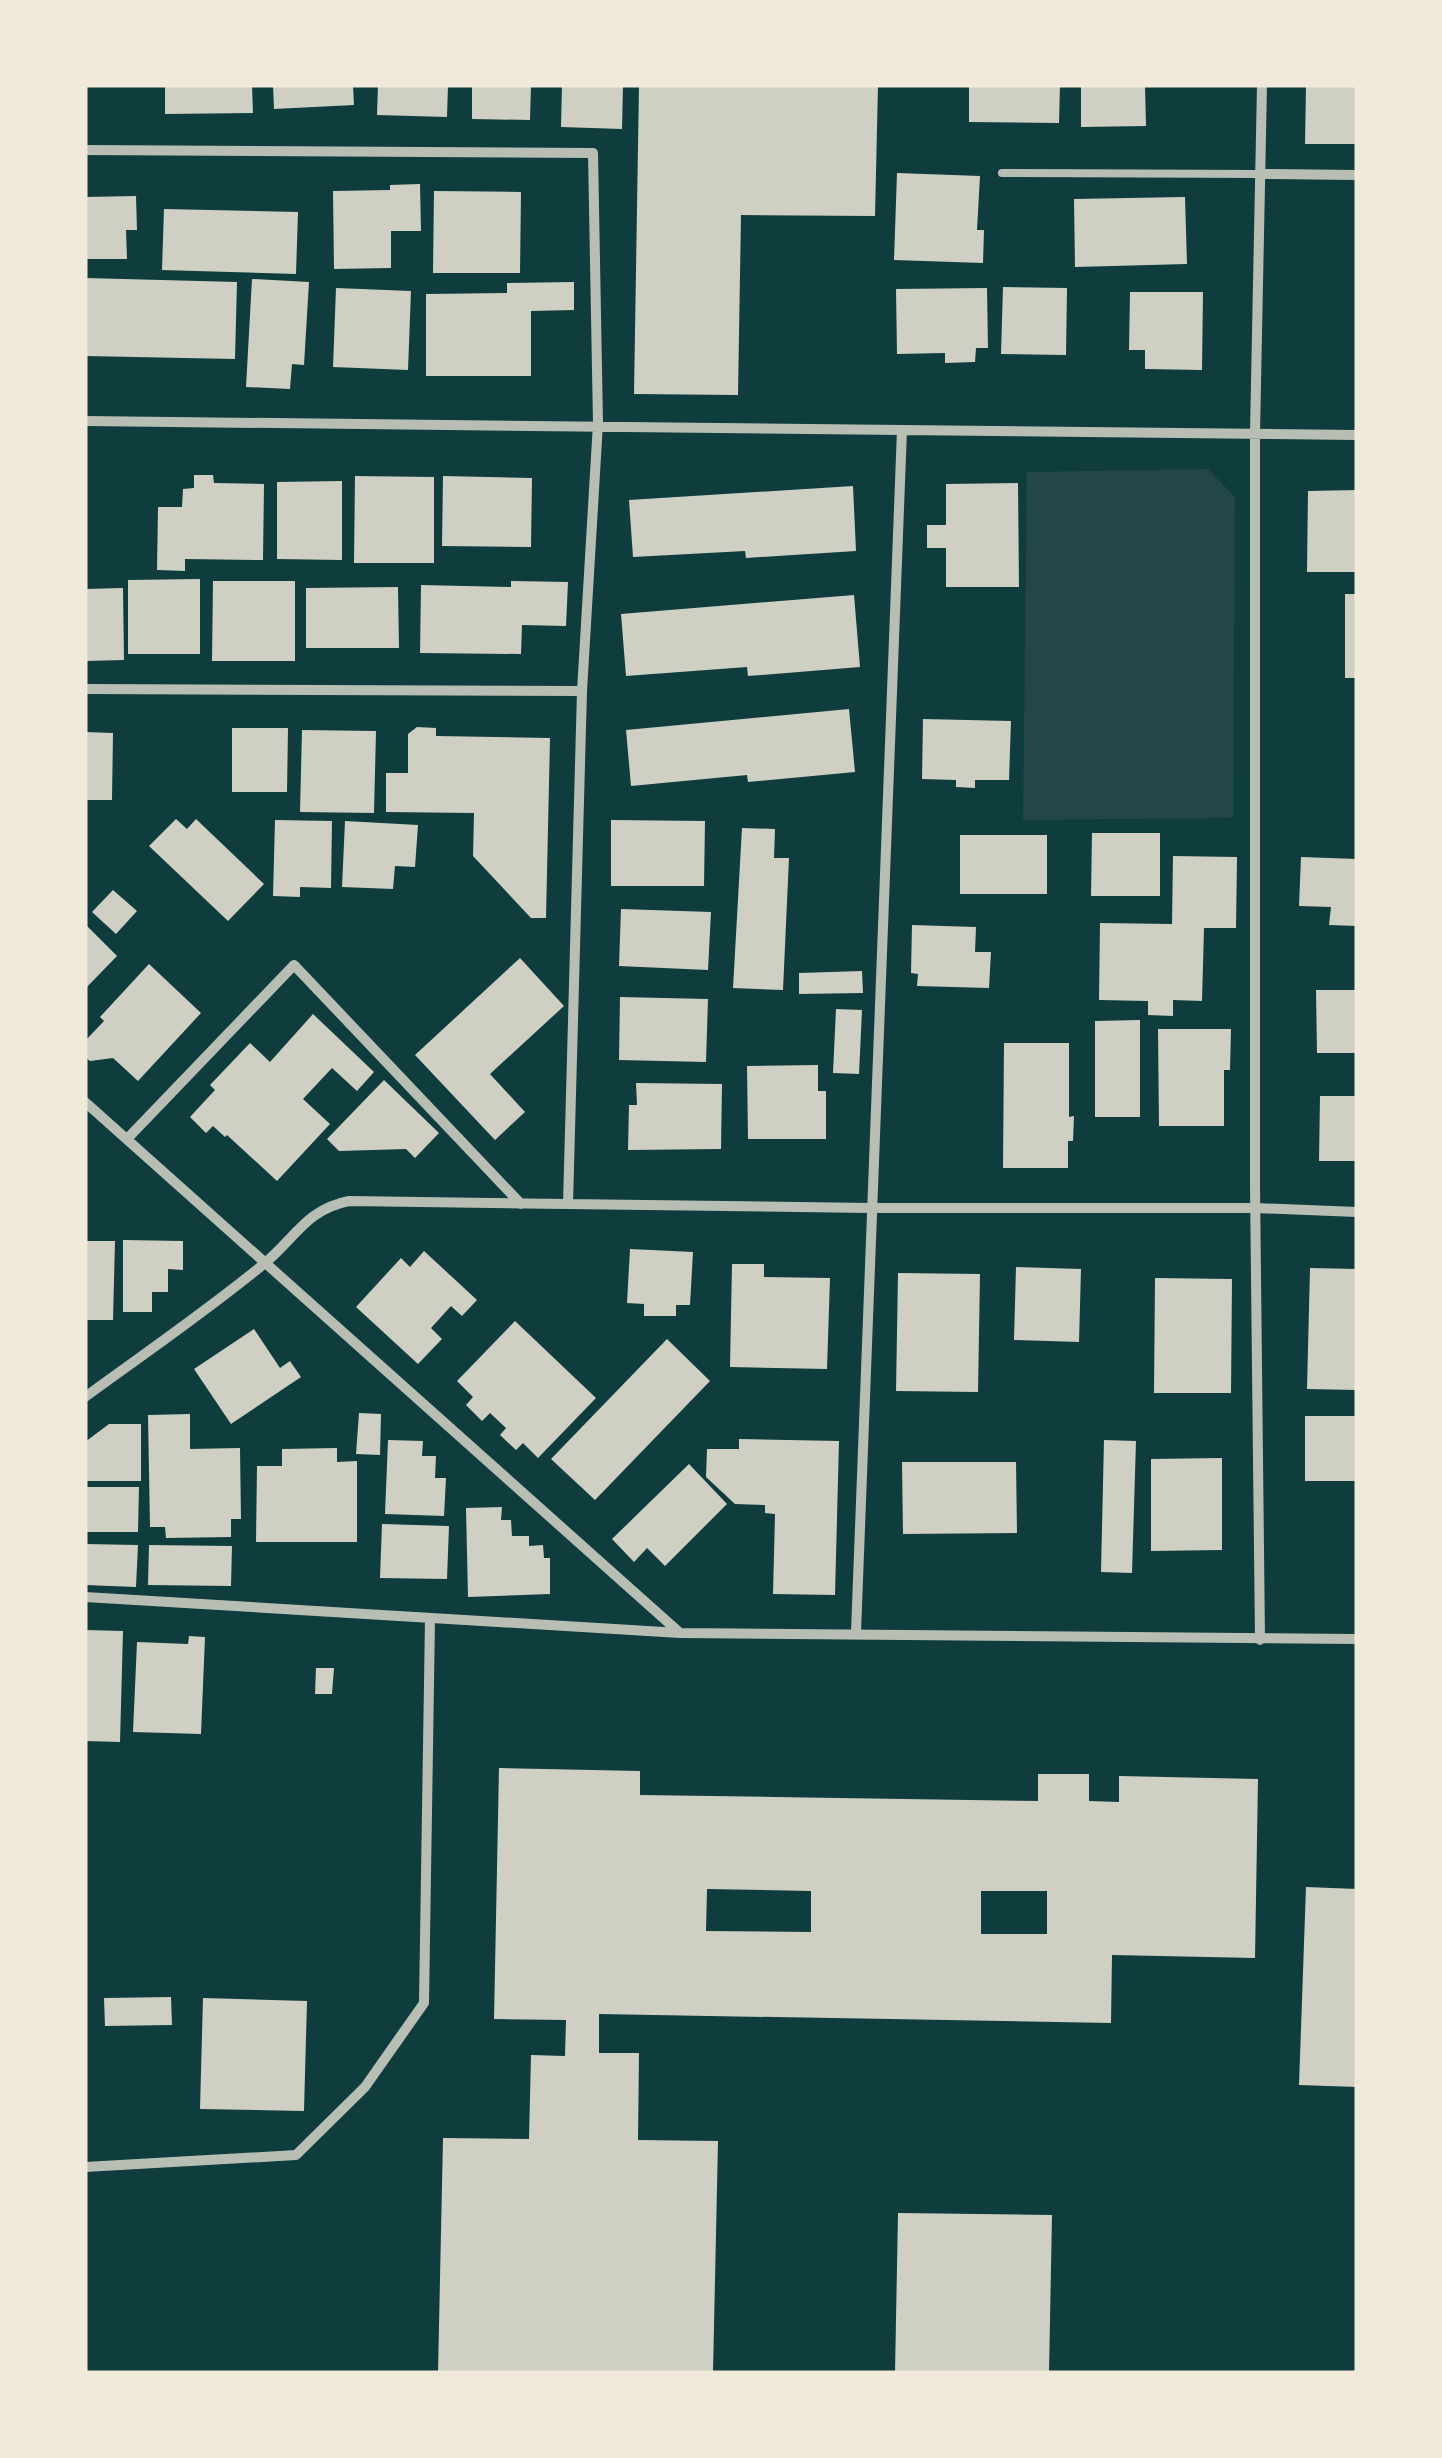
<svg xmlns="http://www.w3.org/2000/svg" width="1442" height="2458" viewBox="0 0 1442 2458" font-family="Overpass,sans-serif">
	<rect width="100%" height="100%" fill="#0f3d3e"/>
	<!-- green -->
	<path fill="#244646" d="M1208,469L1235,497L1233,818L1023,820L1027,472Z"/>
	<!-- building -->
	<path fill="#cfcfc3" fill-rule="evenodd" d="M165,85H252L253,113L165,114Z
		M273,85H353L354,105L274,109Z
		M378,85H448L447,117L377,115Z
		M472,85H531L530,120L472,119Z
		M562,85H623L622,129L561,127Z
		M639,85H878L875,216L741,215L738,395L634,394Z
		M969,85H1060L1059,123L969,122Z
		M1081,85H1145L1146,126L1081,127Z
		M1306,85H1357V144H1305Z
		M897,173L980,176L977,230H984L983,263L894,260Z
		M420,184L421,231H391V268L334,269L333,191L390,190V185Z
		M434,191L521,192L520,273H433Z
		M136,196L137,230H126L127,259H85V197Z
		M1185,197L1187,264L1075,267L1074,199Z
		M164,209L298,212L296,274L162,270Z
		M85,278L237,282L235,359L85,356Z
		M252,279L309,282L304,365L292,364L290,389L246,387Z
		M574,282V310L531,311V376H426V294L507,293V283Z
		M1003,287L1067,288L1066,355L1001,354Z
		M336,288L411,291L408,370L333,367Z
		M987,288L988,348H976L975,362L945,363V353L897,354L896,289Z
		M1130,292H1203L1202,370L1145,369V350H1129Z
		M194,475H213L214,483L264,484L263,560L185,559V571L157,570L158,507H182L183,489L194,488Z
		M355,476L434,477V563H354Z
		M443,476L532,478L531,547L442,546Z
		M342,481V560L277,559V482Z
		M1018,483L1019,587H946V548H927V525H946V484Z
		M853,486L856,551L746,558L745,551L633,557L629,500Z
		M1357,490V572H1307L1308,491Z
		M200,579V654H128V580Z
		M213,581H295V661H212Z
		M511,581L568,582L566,626L522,625L521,654L420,653L421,585L511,587Z
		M398,587L399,648H306V588Z
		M123,588L124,660L85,661V589Z
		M1345,594H1357V678H1345Z
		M854,595L860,667L748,676L747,667L626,676L621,614Z
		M849,709L855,772L748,782L747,775L631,786L626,730Z
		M923,719L1011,721L1009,780H975V788L956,787V780L922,779Z
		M417,727L436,728V736L550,738L546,918H531L473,856L474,813L386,812V773H408V734Z
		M232,728H288L287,792H232Z
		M302,730L376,731L374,813L300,812Z
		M85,732L113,733L112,800H85Z
		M176,819L187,829L196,819L264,884L228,921L149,846Z
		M275,820L332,821L331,888L300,887V897L273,896Z
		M611,820L705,821L704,886H611Z
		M345,821L418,825L415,867L395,866L393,889L342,887Z
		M742,828L775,829L774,858H789L783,990L733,988Z
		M1092,833H1160V896H1091Z
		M960,835H1047V894H960Z
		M1173,856L1237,857L1236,928H1204L1202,1001L1173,1000V1016L1148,1015V1001L1099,1000L1100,923L1172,924Z
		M1301,857L1357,859V926L1329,925L1331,907L1299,906Z
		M113,890L137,911L116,934L92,912Z
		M621,909L711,912L708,970L619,966Z
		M85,924L117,956L85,989Z
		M912,925L976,927L975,952H991L989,988L917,986L918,974L911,973Z
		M520,958L564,1006L490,1074L525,1112L495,1140L415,1055Z
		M149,964L201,1013L138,1081L113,1058L90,1061L85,1057V1041L104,1021L100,1017Z
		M862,971L863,993L799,994V973Z
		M1316,990H1357V1053H1317Z
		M620,997L708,999L706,1062L619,1060Z
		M836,1009L862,1010L859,1074L833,1073Z
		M313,1014L374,1072L357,1091L332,1068L303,1099L330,1124L277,1181L227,1135L225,1137L213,1126L206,1133L190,1117L215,1090L210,1085L250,1043L270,1062Z
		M1140,1020V1117H1095V1021Z
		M1158,1029H1231L1230,1070H1224V1126H1159Z
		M1004,1043H1069V1117L1074,1116L1073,1141H1068V1168H1003Z
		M818,1065V1091H826V1139H748L747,1066Z
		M384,1080L439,1133L415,1158L406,1149L339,1151L327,1139Z
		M636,1083L722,1084L721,1149L628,1150L629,1105H637Z
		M1320,1096H1357V1161H1319Z
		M123,1240L183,1241V1270L168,1269V1292H152V1312H123Z
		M85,1241H115L113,1320H85Z
		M630,1249L693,1252L690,1305H676V1316H644V1304L627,1303Z
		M424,1251L477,1300L462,1316L451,1306L431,1328L442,1339L418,1364L356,1307L401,1258L410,1267Z
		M732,1264H764V1277L830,1278L827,1369L730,1367Z
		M1016,1267L1081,1269L1079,1342L1014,1340Z
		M1310,1268L1357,1269V1390L1307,1389Z
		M898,1273L980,1274L978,1392L896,1391Z
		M1155,1278L1232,1279L1231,1393H1154Z
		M515,1321L596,1398L538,1458L523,1443L516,1450L500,1435L506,1428L490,1413L482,1421L466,1405L473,1397L457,1381Z
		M254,1329L280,1368L290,1361L301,1377L231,1424L194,1369Z
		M667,1339L710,1381L595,1500L551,1459Z
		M359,1413L381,1414L380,1455L356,1454Z
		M190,1414V1449L240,1448L241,1519H231V1537L166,1538L165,1527H150L148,1415Z
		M1305,1416H1357V1481H1305Z
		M109,1424H141V1481H85V1442Z
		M739,1439L839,1441L835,1595L773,1594L775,1514L765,1513V1505L735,1504L706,1477L707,1449H739Z
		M388,1440L423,1441L422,1456H436L435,1478H446L444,1516L385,1514Z
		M1104,1440L1136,1441L1132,1573L1101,1572Z
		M337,1448V1462L357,1461V1542H256L257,1466H282V1449Z
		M1222,1458V1550L1151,1551V1459Z
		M902,1462H1016L1017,1533L903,1534Z
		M689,1464L727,1504L665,1566L647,1548L634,1562L612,1539Z
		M85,1487H139L138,1532H85Z
		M502,1507L501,1520H511L512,1536H529V1546L543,1545L544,1558H550V1594L468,1597L466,1508Z
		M382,1524L449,1526L447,1579L380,1578Z
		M85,1544L138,1545L136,1587L85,1585Z
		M149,1545L232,1546L231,1586L148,1585Z
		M85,1630L123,1631L120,1742L85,1741Z
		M189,1636L205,1637L201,1734L133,1732L137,1642L188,1644Z
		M316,1668H334L332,1694H315Z
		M499,1768L640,1771V1795L774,1797L1038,1801V1774H1089V1801L1119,1802V1776L1258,1779L1255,1958L1112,1955L1111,2023L599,2014V2053H639L638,2140L718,2141L713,2373H438L443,2138L529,2139L531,2055L565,2056L566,2020L494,2019ZM707,1889L811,1891V1932L706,1931ZM981,1891H1047V1934H981Z
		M1306,1887L1357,1889V2087L1299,2085Z
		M171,1997L172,2025L105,2026L104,1998Z
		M203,1998L307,2001L304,2111L200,2109Z
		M898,2213L1052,2215L1049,2373H895Z"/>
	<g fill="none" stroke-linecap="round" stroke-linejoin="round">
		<!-- service -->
		<path stroke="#b8beb3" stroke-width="8" d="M1002,173L1262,174"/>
		<!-- minor -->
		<path stroke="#b8beb3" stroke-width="10" d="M85,150L593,153L598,423L582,691L568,1204
			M1262,174L1357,175
			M85,421C509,423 933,429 1357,435
			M85,689L582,691
			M85,1102L680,1633
			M127,1139L294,965L521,1204
			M85,1397C145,1353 207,1311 265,1263C295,1238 307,1209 349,1201L870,1208H1255L1357,1212
			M85,1597L680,1633L1357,1639
			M856,1632L902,430
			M1260,1640L1255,1186V433L1262,85
			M85,2167L296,2155L365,2087L424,2003L430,1619"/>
	</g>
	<!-- border -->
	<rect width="1442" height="2458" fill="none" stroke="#f1e9da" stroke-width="175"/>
</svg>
